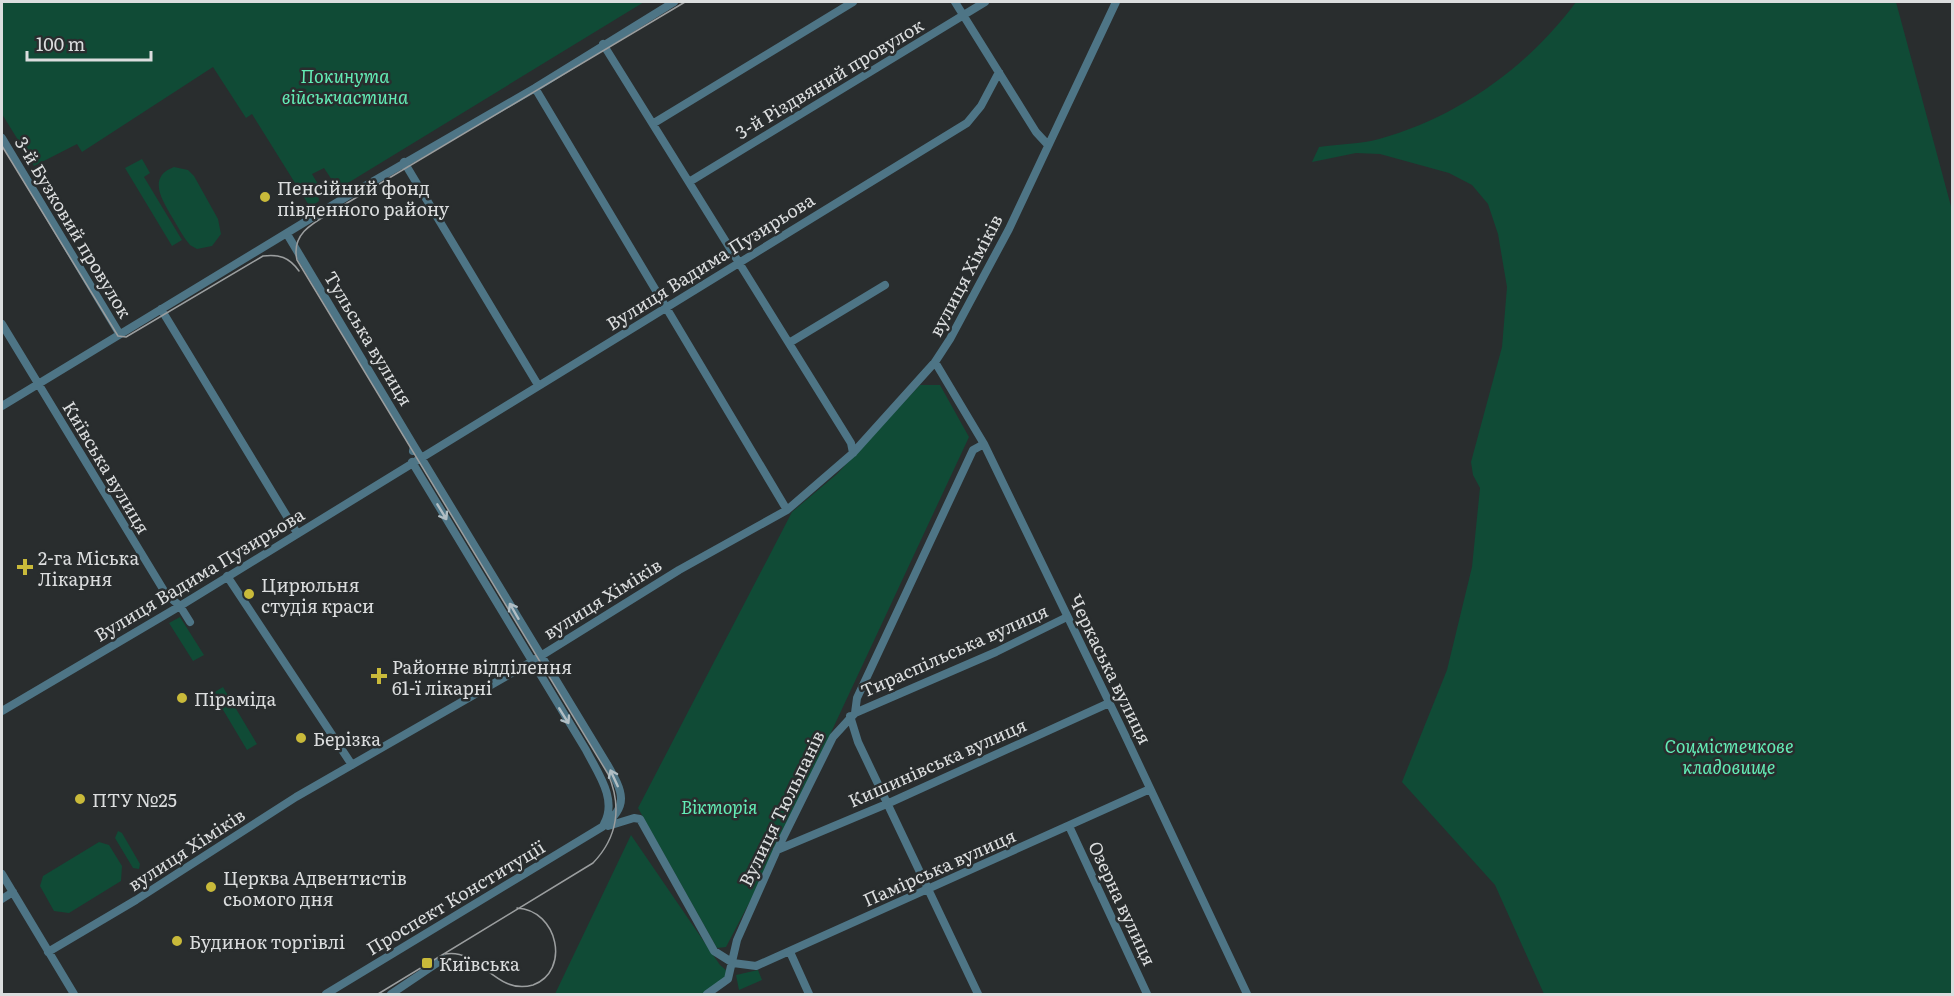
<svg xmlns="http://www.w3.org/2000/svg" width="1954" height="996" viewBox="0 0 1954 996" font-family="Literata,serif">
	<rect width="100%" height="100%" fill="#292d2e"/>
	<!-- green -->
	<path fill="#104b36" d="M2,2H644L338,189L324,168L312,174L322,191L318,193L319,201L310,207L252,114L246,118L213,67L82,152L77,144L34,166L2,114Z
		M1576,2H1896L1952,210V994H1544L1495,885L1402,782L1447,670L1472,567L1480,488L1473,475L1471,462L1502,347L1507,287L1498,234L1488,204L1472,185L1449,173L1380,154L1356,153L1312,162L1319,147C1339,144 1361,144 1379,139C1458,117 1528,67 1576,2Z
		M142,159L150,173L144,177L182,240L172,246L125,168Z
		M174,167L188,170L194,176L218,219L221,234L212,246L197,249L190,245C183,237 178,227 172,217C162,200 147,177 174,167Z
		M920,385H940L969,437L771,861L726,947L717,948L638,808L792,512L837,474Z
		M180,617L204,655L193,661L169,623Z
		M223,687L257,744L247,750L213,693Z
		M118,831L122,833L140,864L139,869L133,868L115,838Z
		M631,835L720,965L727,971V977L705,994H555Z
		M99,842L109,845L122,866L121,881L69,913L54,911L40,886L43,876Z
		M758,970L762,980L739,990L736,975Z"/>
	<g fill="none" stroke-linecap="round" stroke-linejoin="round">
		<!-- minor -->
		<path stroke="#4e7586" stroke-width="8" d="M955,2L1036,132L1048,145
			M603,44L851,443L853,453
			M535,88L787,510
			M654,123L853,2
			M2,138L119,333
			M404,162L538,385
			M689,182L985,2
			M287,234L414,446L413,451
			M161,309L297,533
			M2,324L166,594L180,606L190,622
			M789,343L885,285
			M935,362L984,444L1124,733L1247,994
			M2,406L346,197L535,88L674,2
			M412,462L586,750C597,772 618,799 604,824
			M227,576L352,765
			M2,711L180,606L967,123L981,106L999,72
			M855,713L996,652L1067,617
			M850,716L858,742L978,994
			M608,826L634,818L640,819L714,951L733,963L756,966L1150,789
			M1069,826L1147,994
			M777,850L889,803L1109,703
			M2,874L74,994
			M2,899L13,892
			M48,952L136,900L296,797L531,662L679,570L787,510L853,453L935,362L950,339L1009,229L1116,2
			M790,952L809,994
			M326,994L602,827C630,806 623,792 607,764L414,446
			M391,994L443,959
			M707,994L728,979L737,940L777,850L833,737L855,713L857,698L973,450L984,444"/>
		<!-- tram -->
		<path stroke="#9b9e9f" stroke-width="1.5" d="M2,146L118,336L126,337L263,256C279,254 289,257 299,271
			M445,954C481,948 495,996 533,985C571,971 558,910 517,908
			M378,994L593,863C618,837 622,806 608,774L297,260C290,230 320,220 342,206L685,2"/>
	</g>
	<!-- one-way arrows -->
	<defs><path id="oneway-shaft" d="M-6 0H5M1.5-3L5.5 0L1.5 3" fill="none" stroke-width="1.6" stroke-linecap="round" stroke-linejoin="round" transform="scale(1.5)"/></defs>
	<g stroke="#b1bec4">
		<use href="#oneway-shaft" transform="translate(442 512) rotate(59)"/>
		<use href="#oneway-shaft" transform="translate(514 611) rotate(-120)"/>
		<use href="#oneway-shaft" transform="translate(564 716) rotate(58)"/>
		<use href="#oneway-shaft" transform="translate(614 778) rotate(-115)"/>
	</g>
	<!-- markers -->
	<g fill="#c9ba3a" stroke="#292d2e" stroke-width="2">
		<circle cx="265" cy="197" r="6"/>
		<path d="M22 558h6v6h6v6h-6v6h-6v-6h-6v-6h6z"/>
		<circle cx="249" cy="594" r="6"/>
		<path d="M376 667h6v6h6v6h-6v6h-6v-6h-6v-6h6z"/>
		<circle cx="182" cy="698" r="6"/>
		<circle cx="301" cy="738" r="6"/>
		<circle cx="80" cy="799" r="6"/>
		<circle cx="211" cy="887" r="6"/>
		<circle cx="177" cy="941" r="6"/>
		<rect x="421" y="957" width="12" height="12" rx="3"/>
	</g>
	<g text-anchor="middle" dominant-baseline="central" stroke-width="5" stroke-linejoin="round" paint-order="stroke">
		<!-- park labels -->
		<g font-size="18" font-style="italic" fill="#63edb6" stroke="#292d2e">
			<text x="345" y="75">Покинута<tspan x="345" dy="21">військчастина</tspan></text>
			<text x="1729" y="745">Соцмістечкове<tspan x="1729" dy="21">кладовище</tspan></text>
			<text x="719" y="806">Вікторія</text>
		</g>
		<!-- street labels -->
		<g font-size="18" fill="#dbddde" stroke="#292d2e">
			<text transform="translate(829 78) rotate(-31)">3-й Різдвяний провулок</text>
			<text transform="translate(74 227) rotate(59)">3-й Бузковий провулок</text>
			<text transform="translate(710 261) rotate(-32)">Вулиця Вадима Пузирьова</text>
			<text transform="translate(965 275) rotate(-62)">вулиця Хіміків</text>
			<text transform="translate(369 338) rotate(59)">Тульська вулиця</text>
			<text transform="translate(107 467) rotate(59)">Київська вулиця</text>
			<text transform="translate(199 574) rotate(-31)">Вулиця Вадима Пузирьова</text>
			<text transform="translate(602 598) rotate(-32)">вулиця Хіміків</text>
			<text transform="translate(954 650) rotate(-24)">Тираспільська вулиця</text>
			<text transform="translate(1111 669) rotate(64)">Черкаська вулиця</text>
			<text transform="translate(937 762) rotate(-24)">Кишинівська вулиця</text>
			<text transform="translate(781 808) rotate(-64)">Вулиця Тюльпанів</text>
			<text transform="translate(186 849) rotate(-33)">вулиця Хіміків</text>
			<text transform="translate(939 867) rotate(-24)">Памірська вулиця</text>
			<text transform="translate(455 897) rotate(-31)">Проспект Конституції</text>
			<text transform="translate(1123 903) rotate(65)">Озерна вулиця</text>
		</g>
		<!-- poi labels -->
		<g font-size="18" fill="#dbddde" stroke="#292d2e" text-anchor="start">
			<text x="277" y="187">Пенсійний фонд<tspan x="277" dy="21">південного району</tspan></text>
			<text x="38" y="557">2-га Міська<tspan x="38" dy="21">Лікарня</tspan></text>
			<text x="261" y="584">Цирюльня<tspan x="261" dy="21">студія краси</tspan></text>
			<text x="392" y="666">Районне відділення<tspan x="392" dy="21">61-ї лікарні</tspan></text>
			<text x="194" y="698">Піраміда</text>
			<text x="313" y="738">Берізка</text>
			<text x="92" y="799">ПТУ №25</text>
			<text x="223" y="877">Церква Адвентистів<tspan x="223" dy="21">сьомого дня</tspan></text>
			<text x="189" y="941">Будинок торгівлі</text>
			<text x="439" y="963">Київська</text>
		</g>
	</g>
	<!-- border -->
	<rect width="1954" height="996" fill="none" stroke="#dbddde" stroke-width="6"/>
	<!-- scale -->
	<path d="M27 51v9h124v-9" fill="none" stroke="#dbddde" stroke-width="3"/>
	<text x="36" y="51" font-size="18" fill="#dbddde" stroke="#292d2e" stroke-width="4.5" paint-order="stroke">100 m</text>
</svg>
